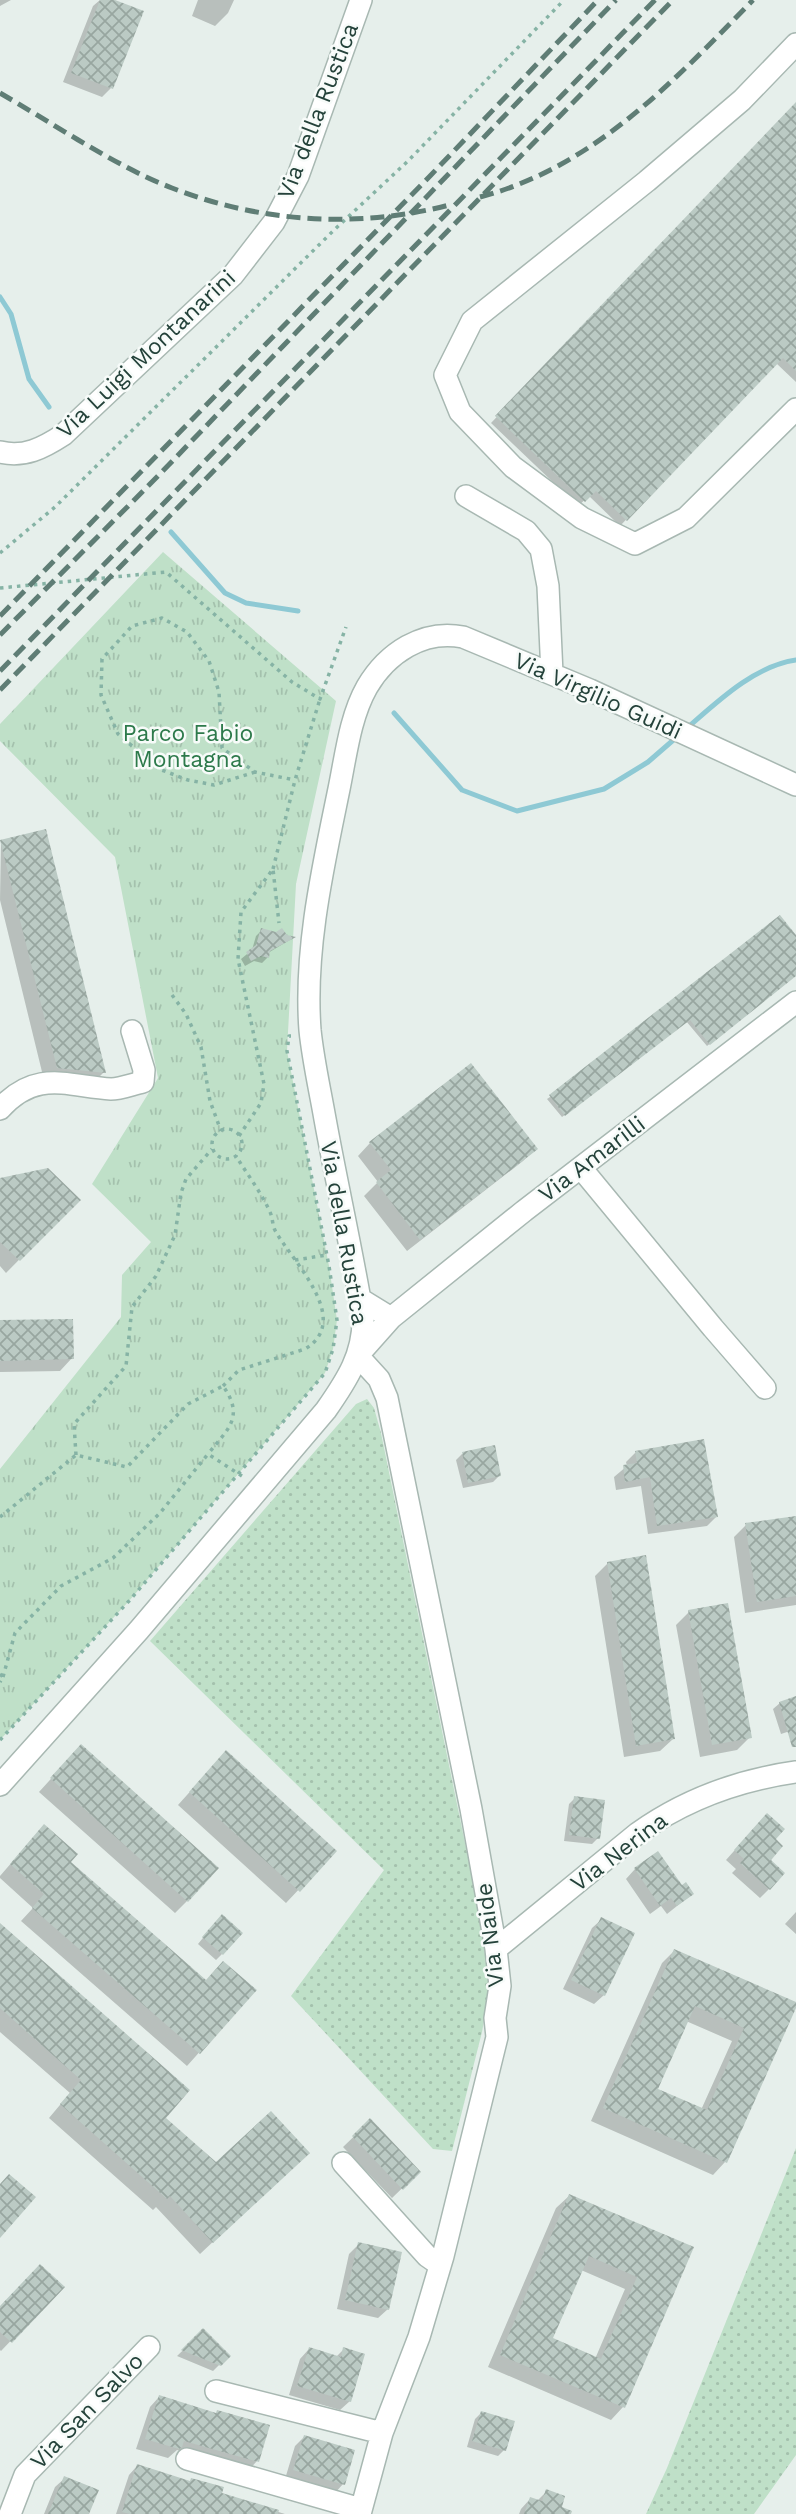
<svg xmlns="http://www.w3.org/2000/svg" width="796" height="2514" viewBox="0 0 796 2514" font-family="'Work Sans',sans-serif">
	<defs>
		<pattern id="grass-dots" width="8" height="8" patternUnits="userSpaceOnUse" patternTransform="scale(1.75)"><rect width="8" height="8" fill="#bfe0c8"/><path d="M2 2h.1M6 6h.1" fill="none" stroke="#a4c1ad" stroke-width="1.8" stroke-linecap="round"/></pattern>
		<pattern id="park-tufts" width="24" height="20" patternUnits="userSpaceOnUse" patternTransform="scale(1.75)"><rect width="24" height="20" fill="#bfe0c8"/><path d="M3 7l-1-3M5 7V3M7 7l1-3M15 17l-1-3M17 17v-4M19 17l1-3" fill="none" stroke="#a4c1ad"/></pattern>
		<pattern id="building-cross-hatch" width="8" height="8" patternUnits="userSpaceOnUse" patternTransform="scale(1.75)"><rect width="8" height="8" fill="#bbcac4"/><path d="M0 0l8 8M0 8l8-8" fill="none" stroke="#98a6a0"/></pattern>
	</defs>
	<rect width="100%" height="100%" fill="#e6efeb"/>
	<!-- grass -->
	<path fill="url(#grass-dots)" d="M367,1399L374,1408L381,1433L482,1926L489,1993L482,2032L452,2151L433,2149L291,1996L384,1870L150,1641L356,1404Z
		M796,2148V2455L754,2514H646L667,2468Z"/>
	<!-- park -->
	<path fill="url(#park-tufts)" d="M163,552L336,701L296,884L287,1051L329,1266L337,1320L333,1349L325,1373L129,1601L0,1740V1469L121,1317L122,1275L151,1242L92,1184L158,1078L115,857L0,741V724Z"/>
	<!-- shadow -->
	<path fill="#0003" fill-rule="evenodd" d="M0,0H11L0,6Z
		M100,0H110L111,88L102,97L63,82L93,6Z
		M198,0H234L228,13L215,26L192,16Z
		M796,104V382L776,363L620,526L589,496L578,506L491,423Z
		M1,842L104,1072L92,1084L44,1080L0,900Z
		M779,917L796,939V974L707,1046L686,1021L562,1117L547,1099L550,1097Z
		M262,930L293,938L268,953V957L262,963L254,961L245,966L241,959L252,950L256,936Z
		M370,1143L535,1149L523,1161L407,1251L364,1196L378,1182L358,1156Z
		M0,1192L78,1200L6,1273L0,1266Z
		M0,1322L72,1358L60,1371L0,1372Z
		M636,1452L717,1516L707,1526L648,1534L641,1486L616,1490L614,1477L627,1466L626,1462Z
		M462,1454L499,1476L493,1482L463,1488L456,1460Z
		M796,1518V1605L745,1613L734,1537L746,1525Z
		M608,1563L673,1739L660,1751L624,1757L595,1576Z
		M689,1612L750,1737L737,1750L700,1757L676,1625Z
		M796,1698V1729L781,1734L773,1709L780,1703Z
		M69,1759L187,1901L175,1913L39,1792Z
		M214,1765L335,1851L286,1903L178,1805Z
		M575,1798L598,1838L592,1844L564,1841L569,1804Z
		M758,1824L774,1839L768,1860L769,1889L760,1898L732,1873L736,1869L726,1860Z
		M32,1839L68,1862L205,1982L254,1991L187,2066L21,1921L33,1908L0,1878V1876Z
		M635,1869L682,1888L692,1894L667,1914L661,1906L650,1914L626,1879Z
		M796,1912V1934L785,1924Z
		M602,1919L604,1995L594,2004L563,1989L592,1928Z
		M216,1922L222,1954L216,1960L198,1944Z
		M0,1925L163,2118L216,2165H295L200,2254L156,2207L153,2210L49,2118L70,2093L0,2032Z
		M674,1951L796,2004L725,2162L713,2175L591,2121L662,1963ZM686,2021L732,2041L701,2110L656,2090Z
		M370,2121L419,2172L392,2198L343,2147Z
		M569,2196L692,2248L623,2407L611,2420L488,2367L556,2208ZM581,2270L625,2289L595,2359L551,2339Z
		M359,2244L388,2309L378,2318L337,2309L349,2254Z
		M62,2287L1,2351L0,2350V2308Z
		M203,2331L228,2356L213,2371L177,2356Z
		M309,2349L336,2357L344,2349L350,2401L340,2410L289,2395L300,2359Z
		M159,2397L216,2414L257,2461L248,2471L177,2450L168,2458L136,2449L150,2407Z
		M481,2413L504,2450L498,2456L467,2447L475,2419Z
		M304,2437L353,2451L343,2484L334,2494L285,2479L295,2446Z
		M137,2466L220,2494L285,2514H116L129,2475Z
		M65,2478L87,2514H44L55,2487Z
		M547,2491L558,2514H519L521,2509L530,2499L537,2501Z"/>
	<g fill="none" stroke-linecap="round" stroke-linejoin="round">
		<!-- stream -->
		<path stroke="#8ec9d4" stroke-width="5" d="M0,297L11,314L29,379L49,407
			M171,532L225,593L246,603L298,611
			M394,713L462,790L517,811L604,789L648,762L678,736
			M686,729C717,702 754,666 796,660"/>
	</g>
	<!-- building -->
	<path fill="url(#building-cross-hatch)" fill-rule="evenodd" d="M100,0H115L144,11L113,89L71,73Z
		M796,102V371L783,358L627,521L596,491L585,502L495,416Z
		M46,829L106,1073L57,1068L0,840Z
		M780,915L796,935V976L710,1045L690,1020L565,1116L549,1095Z
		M261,928L276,932L282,928L287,935L296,937L270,951L269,958L261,956L251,961L246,952L256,945Z
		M471,1063L538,1149L420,1240L376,1182L391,1170L369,1142Z
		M48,1168L81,1200L20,1261L0,1242V1178Z
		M73,1319L74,1359L0,1361V1320Z
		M704,1439L718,1517L657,1526L650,1477L625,1482L623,1465L637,1463L635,1451Z
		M495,1445L501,1476L468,1483L462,1452Z
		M796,1516V1596L757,1602L745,1523Z
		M646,1555L675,1739L636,1746L607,1562Z
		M728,1603L752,1738L712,1745L688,1610Z
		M796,1696V1747H792L779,1702Z
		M81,1744L219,1868L188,1902L50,1778Z
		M226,1750L337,1851L300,1892L189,1792Z
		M574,1796L605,1800L600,1839L569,1835Z
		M767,1813L785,1829L776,1839L783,1846L771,1860L785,1873L770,1890L740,1863L744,1859L734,1850Z
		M44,1824L78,1854L71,1862L206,1980L223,1961L257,1990L200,2054L32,1908L44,1894L10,1864Z
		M658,1851L682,1885L686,1882L694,1894L677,1906L671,1898L660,1906L634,1868Z
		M222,1914L243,1933L223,1955L202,1937Z
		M601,1917L635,1933L605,1996L571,1980Z
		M0,1923L190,2090L166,2118L216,2162L271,2111L310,2153L213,2243L170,2196L167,2199L60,2104L81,2080L0,2008Z
		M674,1949L796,2002V2008L727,2163L603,2108ZM695,2006L744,2028L707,2110L658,2089Z
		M370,2118L421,2172L403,2190L352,2136Z
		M9,2174L36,2197L0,2238V2184Z
		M569,2194L694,2247L625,2408L500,2355ZM589,2256L637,2277L601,2359L553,2338Z
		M358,2242L402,2252L389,2310L345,2300Z
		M40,2264L65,2287L12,2343L0,2332V2306Z
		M203,2328L231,2356L221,2366L181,2350Z
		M309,2347L341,2357L343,2347L365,2354L351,2402L297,2386Z
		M159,2395L216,2413L217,2410L270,2425L259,2462L184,2441L182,2447L179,2449L145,2439Z
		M481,2411L515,2421L506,2451L472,2441Z
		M304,2435L355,2450L345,2485L293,2470Z
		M137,2464L190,2481L191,2478L224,2487L222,2493L279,2510L278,2514H130L122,2512Z
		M64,2476L99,2490L89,2514H48Z
		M546,2489L565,2496L562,2507L572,2511L571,2514H524L530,2497L542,2501Z"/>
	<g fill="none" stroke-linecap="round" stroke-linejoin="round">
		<defs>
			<path id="minor" d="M796,44L742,100L647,181L472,321L445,375L460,412L513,467L582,518L635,544L686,518L796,409
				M0,452C24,458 43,448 63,435L233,275L274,222L298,176L361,0
				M466,496L526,531L541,549L548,586L552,674
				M0,1109C36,1069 67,1086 111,1089C121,1089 133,1084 143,1082L144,1070L132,1031
				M581,1168L713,1328L765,1388
				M391,1318L524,1211L796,1002
				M359,1354L391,1318L360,1299
				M358,1356L379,1379L387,1398L471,1809L496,1949L500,1986L495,2018L497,2037L443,2256L419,2337L382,2433L360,2514
				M0,1785L139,1630L326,1410C347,1380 364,1354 363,1317C352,1251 337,1185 325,1119C320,1090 313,1060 310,1030C304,950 323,867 339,789C346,755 350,717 367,687C387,653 423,629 463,637L590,690L796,785
				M496,1949L638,1833C686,1799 739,1780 796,1772
				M343,2163L427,2256L440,2265
				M216,2391L382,2433
				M187,2459L361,2509
				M10,2514L25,2475L149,2347"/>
		</defs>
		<!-- minor casing -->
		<use href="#minor" stroke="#a8b8b2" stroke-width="24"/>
		<!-- path -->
		<path stroke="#86b3a5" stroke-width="3.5" stroke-dasharray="3.5 5" stroke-linecap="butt" d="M0,553L55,507L333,231L408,161L564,0
			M0,588L166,572L292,682L320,699L346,627
			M255,772L214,785L188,780L159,769L118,734L101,695L102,659L132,626L162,618L187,632L209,661L219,692L222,748L255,772L295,780
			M273,869L295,780L320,699
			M172,995L186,1014L201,1047L210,1101L221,1131
			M212 1144a15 15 0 1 1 30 0a15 15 0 1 1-30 0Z
			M239,1136L261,1103L264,1084L238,959L241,912L273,869L279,923
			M295,1260L327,1255
			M223,1386L239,1370L305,1349C353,1320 293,1262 276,1232C272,1226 273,1218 270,1212C261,1192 247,1174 236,1156
			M76,1455L74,1424L126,1366L132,1307L156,1276L175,1235L181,1193L186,1179L212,1149
			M0,1517L76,1455L127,1467L188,1404L223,1386C245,1417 228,1429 208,1454
			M0,1674L3,1677L0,1682
			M3,1677L15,1633L61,1586L113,1558L160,1513L208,1454L245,1478
			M0,1740L129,1601L325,1373L333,1349L337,1320L329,1266L287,1051L289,1036H291"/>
		<!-- minor -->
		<use href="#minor" stroke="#fff" stroke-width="21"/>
		<!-- rail -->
		<path stroke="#5f7d75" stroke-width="5" stroke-dasharray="14 7" stroke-linecap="butt" d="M0,93C54,124 115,166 172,188C262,223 360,229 453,204
			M480,197C594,167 674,81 753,0
			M0,616L431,175L598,0
			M0,635L158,476L616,0
			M0,671L655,0
			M0,690L673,0"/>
	</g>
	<g text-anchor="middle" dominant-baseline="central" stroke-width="5" stroke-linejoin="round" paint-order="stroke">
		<!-- street labels -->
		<g font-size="23" fill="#24423a" stroke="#f7fbf9">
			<text transform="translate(318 111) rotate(-69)">Via della Rustica</text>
			<text transform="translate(146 354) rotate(-43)">Via Luigi Montanarini</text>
			<text transform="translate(598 696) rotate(24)">Via Virgilio Guidi</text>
			<text transform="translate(592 1159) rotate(-37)">Via Amarilli</text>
			<text transform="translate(344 1233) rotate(80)">Via della Rustica</text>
			<text transform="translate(619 1852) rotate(-37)">Via Nerina</text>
			<text transform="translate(490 1935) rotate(-97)">Via Naide</text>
			<text transform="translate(87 2411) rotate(-46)">Via San Salvo</text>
		</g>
		<!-- park labels -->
		<g font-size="23" fill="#2d7a4b" stroke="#f7fbf9">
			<text x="188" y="733">Parco Fabio<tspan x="188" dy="26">Montagna</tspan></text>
		</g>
	</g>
</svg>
